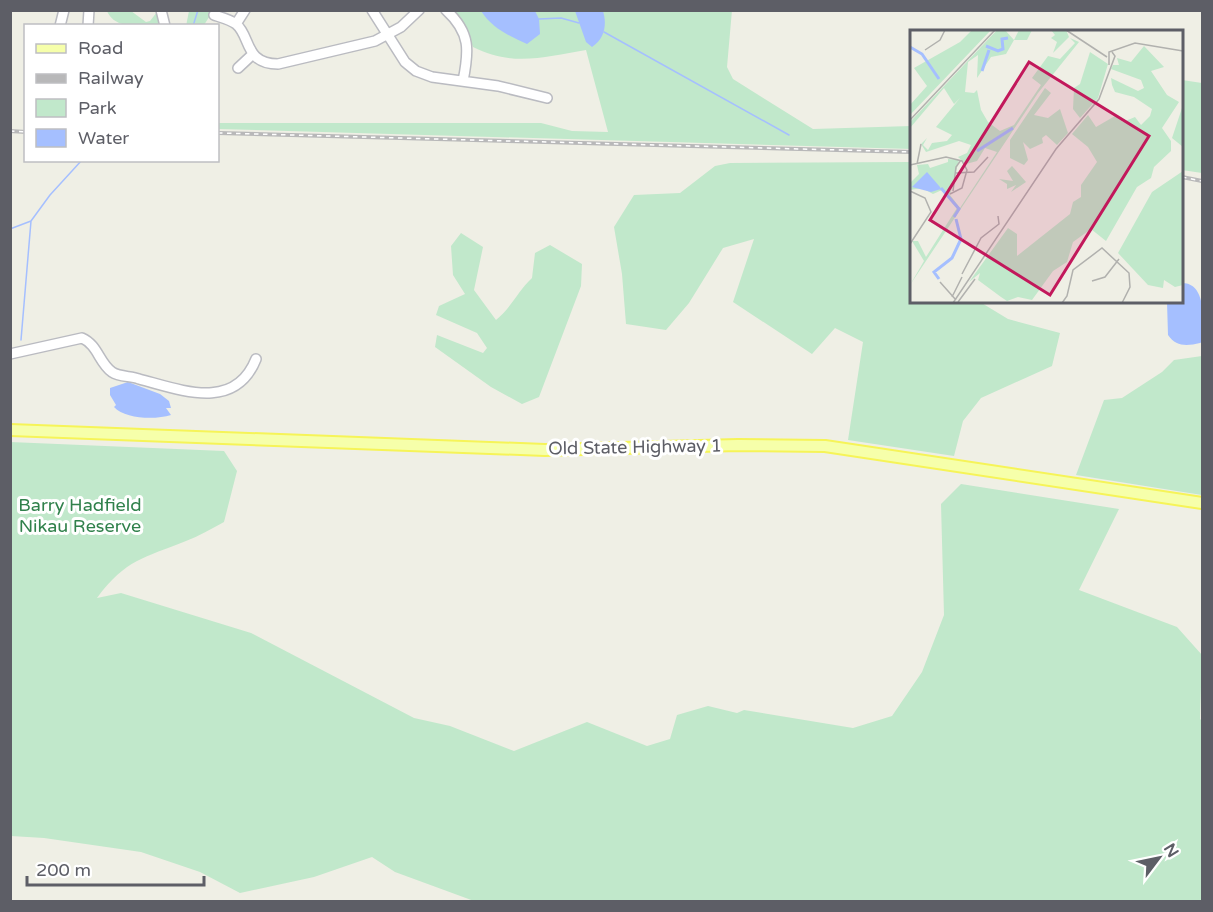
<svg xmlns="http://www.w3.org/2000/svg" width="1213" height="912" viewBox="0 0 1213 912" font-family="'Varela Round',sans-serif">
	<rect width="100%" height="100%" fill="#efefe5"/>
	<!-- green -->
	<path fill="#c1e8cb" d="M732,10L727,67L733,79L813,129L911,126L912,149L218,129V123H541L572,131L608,132L586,50C545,57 512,67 473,47L467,31L450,11Z
		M107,11H131L146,22L150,21L157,12L161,25C143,23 116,32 107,11Z
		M189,11H213L204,25L186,26Z
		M1182,80L1202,83V173L1182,170Z
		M911,162L912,302H980L1008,319L1060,333L1052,366L981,398L963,421L954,456L848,440L863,342L835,328L812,354L733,302L754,239L723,248L689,303L666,330L626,324L622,274L614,227L634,195L680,193L715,166L730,163Z
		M461,233L483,247L474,290L496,320C511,308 518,291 532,278L535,253L550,245L582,264L581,286L539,397L522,404L491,387L435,347L437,335L483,353L487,348L477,333L436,315L439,306L465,294L453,275L451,246Z
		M1202,356V495L1076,475L1104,400L1122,398L1162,372L1174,360Z
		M10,442L224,451L237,471L224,522C211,529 199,536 186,541C144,558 126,559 97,598L121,593L251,633L414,718L450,726L514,751L587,722L647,746L670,739L677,715L708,706L737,713L744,710L853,728L892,716L922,672L944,615L941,504L961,484L1119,509L1079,590L1177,627L1202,655L1200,719L1202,721V901H474L395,872L372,857L314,877L240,893L200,872L141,852L44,838L11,836Z"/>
	<!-- water -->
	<path fill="#a5bfff" d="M481,11H535L539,19L540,34L527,44C509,36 492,28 481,11Z
		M575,11H603C607,24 605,39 592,47L586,42Z
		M1182,283C1208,283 1203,325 1202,342L1200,343C1187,346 1176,347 1168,335L1167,302H1182Z
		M128,382L160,394L169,401L171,408H166L171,415C155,420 125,419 114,407L116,405L110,395V388Z"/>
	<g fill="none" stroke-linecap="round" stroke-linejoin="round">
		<!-- stream -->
		<path stroke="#a5bfff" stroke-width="1.5" d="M539,19L561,18L579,23
			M193,26L198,10
			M604,32L789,135
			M10,229L31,221L50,195L82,160
			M21,340L31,221"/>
		<defs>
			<path id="minor" d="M161,10L165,26
				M372,10L405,62L416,71L432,77L498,86L547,98
				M446,10C471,33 469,51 463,81
				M214,15C220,17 231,20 236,24C251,36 244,64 278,64L375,41L401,27L419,10
				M236,24L245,10
				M60,26L64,10
				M88,26L89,10
				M238,68L253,54
				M10,354L82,338C98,345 99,363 112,372C119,377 131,376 139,379C181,390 235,412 256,359"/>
			<path id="major" d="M10,430L545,450L738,445L825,446L1202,503"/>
		</defs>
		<!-- minor casing -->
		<use href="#minor" stroke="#babbc1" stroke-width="12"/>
		<!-- major casing -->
		<use href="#major" stroke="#f6f458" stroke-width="14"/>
		<!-- minor -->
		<use href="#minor" stroke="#fff" stroke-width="9"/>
		<!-- major -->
		<use href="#major" stroke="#f6ffaa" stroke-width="10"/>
		<defs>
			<path id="rail" d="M10,131L26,132
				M218,133L912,152
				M1182,177L1202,181"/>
		</defs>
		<!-- rail casing -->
		<use href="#rail" stroke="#b8b8b9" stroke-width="4"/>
		<!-- rail -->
		<use href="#rail" stroke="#fff" stroke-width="1.5" stroke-dasharray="4.5" stroke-linecap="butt"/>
	</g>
	<g text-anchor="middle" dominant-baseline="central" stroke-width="6" stroke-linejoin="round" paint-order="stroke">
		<!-- street labels -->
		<g font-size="18" fill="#5d5e66" stroke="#fff">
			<text transform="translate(635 447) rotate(-1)">Old State Highway 1</text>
		</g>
		<!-- park labels -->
		<g font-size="18" fill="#30814b" stroke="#fff">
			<text x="80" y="505">Barry Hadfield<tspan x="80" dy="21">Nikau Reserve</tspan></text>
		</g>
	</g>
	<!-- overview -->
	<g transform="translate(910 30)">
		<rect width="273" height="273" fill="#efefe5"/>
		<path d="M62,0H81L0,85V75L17,56L4,38L50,12ZM87,0H95L104,10L109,0H122L117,10H104L96,24L81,27L67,48L68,25L58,32L55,62L64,63L67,60L71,80L78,92L90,101L104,95L131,55L122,48L138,26L150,29L165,13L160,8L169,12L128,63L0,255L14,231L2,211H8L16,227L47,178L32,160L23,164L12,158L0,160V153L9,144L7,135L18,134L20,138L38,132V129L49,130L40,165L50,178L87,122L75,118L67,131L56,134L48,127L57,123L61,115L49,111L16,122L11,114L17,108L13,115L18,120L22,113L37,111L42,105L26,97L50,68L44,74L34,58L0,98V92ZM141,0H156L159,7L143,23L147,12L141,8L145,5ZM234,16L254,37L241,41L257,65L269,72L252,98L261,111V121L244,137L241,148L227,157L196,211L181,199L163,212L157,232L143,241L122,270L108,267L97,271L91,267L68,250L70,243L59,252L98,198L107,204V226L160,184L163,172L171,167V155L187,132L178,117L162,104L178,85L186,97L205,86L213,92L225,87L231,95L240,86L242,79L224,67L205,62L202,55L201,48L228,61L234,58L231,50L201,39L203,35H209L207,28L221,32ZM180,22L198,34L188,68L170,88L163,79L164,58L170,54ZM135,58L141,63L124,85L138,88L150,79L158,103L147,115L136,105L132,108L133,113L120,119L113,112L118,130L114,135L100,128V110ZM273,75V117L262,108ZM102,136L116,152L101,162L106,155L97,159V154L89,149L103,151L97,141ZM273,141V255L265,257L254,250L253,258L238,255L208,223L242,162Z" fill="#c1e8cb"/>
		<path d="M17,142L30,157L31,159L21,162L2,157Z" fill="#a5bfff"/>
		<path fill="none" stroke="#a5bfff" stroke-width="3" d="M76,16L88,21L93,19L92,9L98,8M0,17L12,24L29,49M72,41L79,20M67,121L103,98M31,158L49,179L44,187M29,249L24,242L42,228L51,209L46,189"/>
		<path fill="none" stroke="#b1b1ae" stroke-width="1.5" d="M156,0L197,27M15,20L30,10L35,0M199,35V22L225,13L273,21M0,90L85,0M7,134L11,114M0,135L36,127L52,131L57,140L52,158L40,164M46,143L64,142L78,127M0,161L15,168L21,182L0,214M43,161L46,137L51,130M52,244L71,208L89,194L88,186M182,251L195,247L209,229M30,252L46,270M42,267L52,247M48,272L65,249M43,273L146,119L189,69L205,26L202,22M152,273L157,266L163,240L192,218L219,243L220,257L212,273"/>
		<path fill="#c2185b" fill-opacity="0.15" stroke="#c2185b" stroke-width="3" d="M119,32L239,106L140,265L20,190Z"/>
		<rect width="273" height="273" fill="none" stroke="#5d5e66" stroke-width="3"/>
	</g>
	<!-- border -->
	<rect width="1213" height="912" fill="none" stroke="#5d5e66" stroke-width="24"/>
	<!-- legend -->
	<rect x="24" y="24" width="195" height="138" fill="#ffffff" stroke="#bebfc2" stroke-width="1.5"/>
	<rect x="36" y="44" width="30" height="9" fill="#f6ffaa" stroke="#bebfc2" stroke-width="1.5"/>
	<text x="78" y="54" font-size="18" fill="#5d5e66">Road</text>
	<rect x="36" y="74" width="30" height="9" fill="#b8b8b9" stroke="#bebfc2" stroke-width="1.5"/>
	<text x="78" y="84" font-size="18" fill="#5d5e66">Railway</text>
	<rect x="36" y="99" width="30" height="18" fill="#c1e8cb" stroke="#bebfc2" stroke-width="1.5"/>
	<text x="78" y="114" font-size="18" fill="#5d5e66">Park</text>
	<rect x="36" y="129" width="30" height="18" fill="#a5bfff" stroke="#bebfc2" stroke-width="1.5"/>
	<text x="78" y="144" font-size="18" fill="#5d5e66">Water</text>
	<!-- north arrow -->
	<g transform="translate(1159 858) rotate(58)" stroke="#ffffff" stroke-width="4.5" paint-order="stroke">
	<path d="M0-4.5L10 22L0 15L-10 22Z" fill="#5d5e66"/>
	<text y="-9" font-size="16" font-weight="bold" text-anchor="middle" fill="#5d5e66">N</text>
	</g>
	<!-- scale -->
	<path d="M27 876v9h177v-9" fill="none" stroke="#5d5e66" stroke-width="3"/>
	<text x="36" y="876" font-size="18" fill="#5d5e66" stroke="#ffffff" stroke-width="4.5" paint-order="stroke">200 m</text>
</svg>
